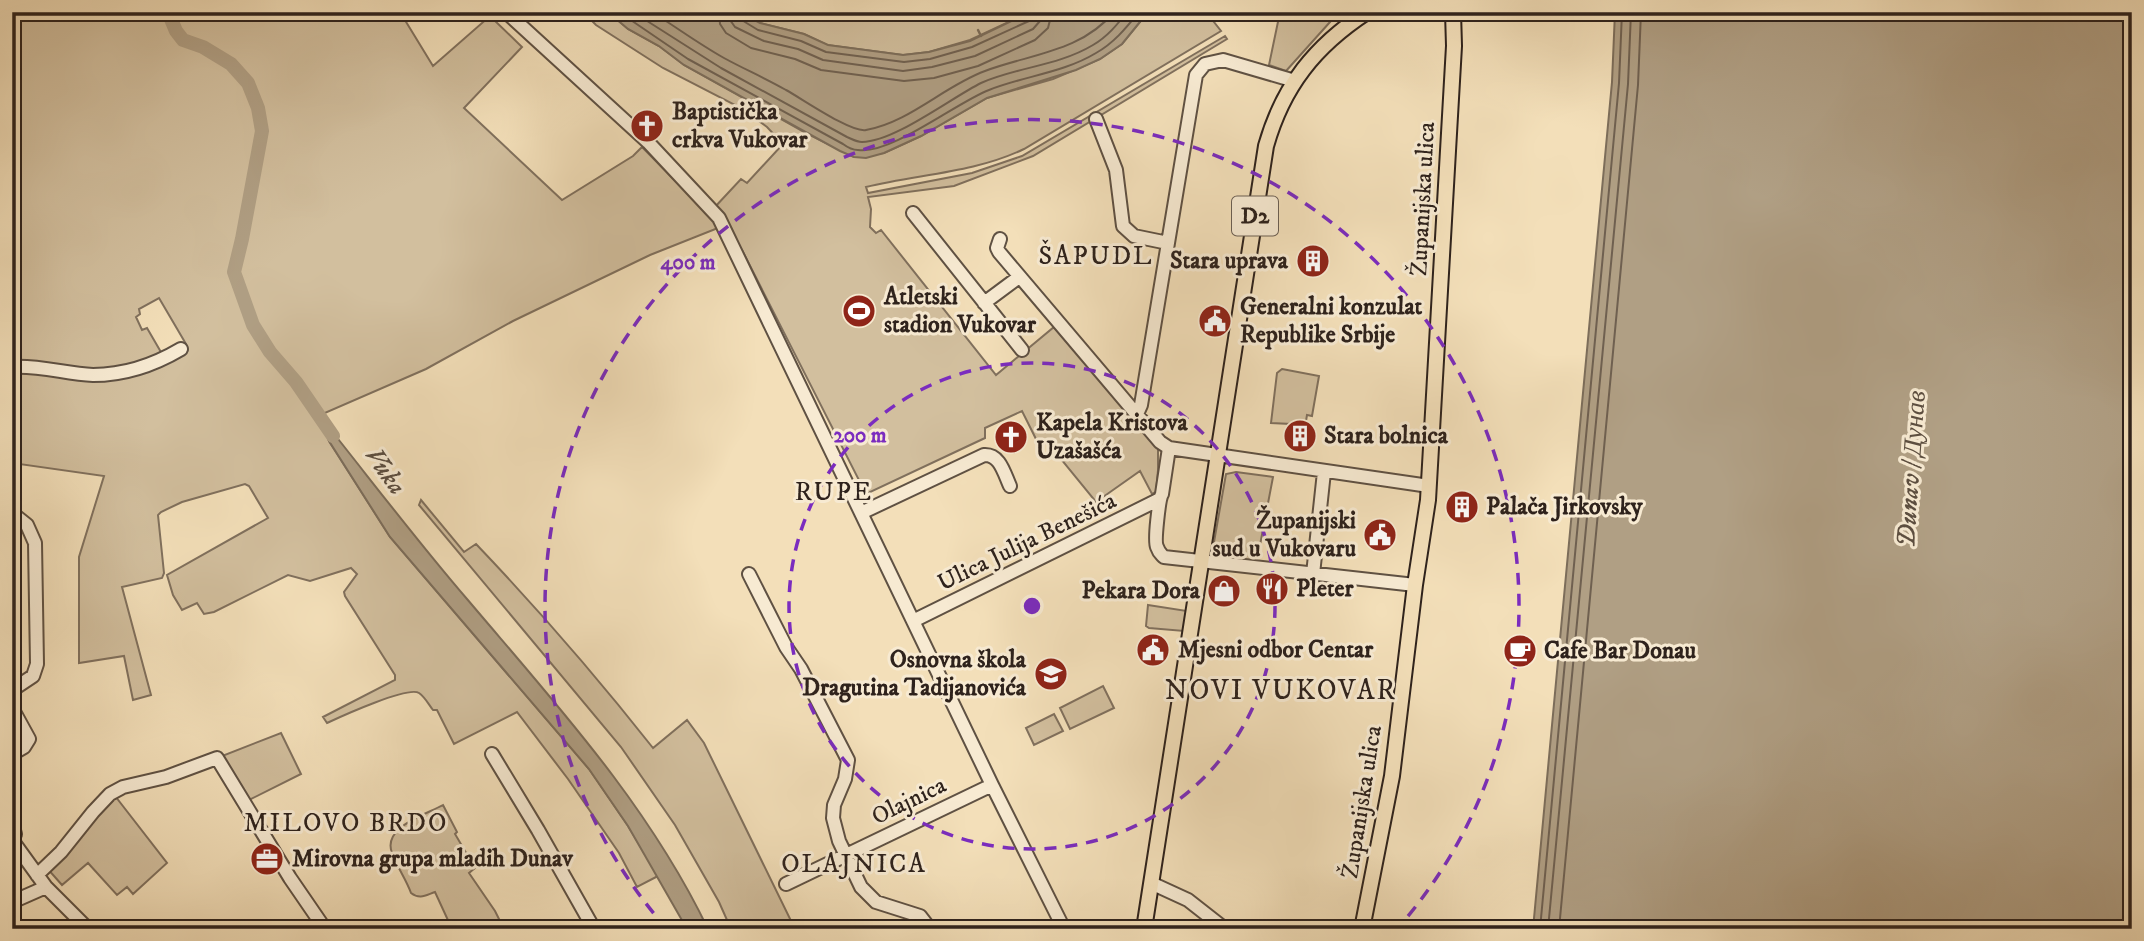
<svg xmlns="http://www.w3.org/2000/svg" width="2144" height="941" viewBox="0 0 2144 941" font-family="'IM FELL DW Pica',serif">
	<rect width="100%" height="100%" fill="#f3dfb9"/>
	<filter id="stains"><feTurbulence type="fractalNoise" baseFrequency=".00286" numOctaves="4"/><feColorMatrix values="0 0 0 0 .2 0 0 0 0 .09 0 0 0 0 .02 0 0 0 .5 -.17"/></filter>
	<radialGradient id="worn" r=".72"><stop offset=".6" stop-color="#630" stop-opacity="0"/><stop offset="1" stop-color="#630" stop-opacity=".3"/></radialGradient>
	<!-- green -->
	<path fill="#d2bf9e" stroke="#80705d" stroke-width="2" fill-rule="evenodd" d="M12,12H400L433,66L490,16L522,47L464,108L562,200L633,156L642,147L712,218L718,228L650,255L513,321L426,369L320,415L329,441L390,537L589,769L628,826L658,876L637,887L619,853L568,779L517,712L454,744L437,710H433C429,705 425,697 419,693C408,686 342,716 327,723L323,717L395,680V675L345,596L344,592L357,574L351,568L310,581L288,575L214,612L204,614L197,603L182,610L173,595L167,575L268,518L249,486L245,484L182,502L161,512L158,515L164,573L162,578L122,587L151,695L133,700L124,656L79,663V557L104,476L12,463ZM159,298L186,344L165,359L147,328L142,330L136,317L140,314L139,309Z
		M583,12H608L628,29L659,46L684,65L806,133L854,157L884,153L921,136L987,98L1053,79L1100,59L1122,44L1148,12H1206L1221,31L1024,149C974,173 919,174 866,187L868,193L972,173L1022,156L1225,36L1227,39L1033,156L954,186L868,197L871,209L870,227L876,233L881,230L996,375L1054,327L1158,446V470L1156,492L1152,494L1140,471L1096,502L1048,443L1039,445L1022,411L985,428V438L866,494L742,250L731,237L714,208L741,179L747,183L783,144L767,127L741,108L663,68L596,25Z
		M740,12H1030L970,40L929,52L903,55L827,45L804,34L760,23Z
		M1339,12L1286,71L1269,65L1279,17L1263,13Z
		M1282,369L1319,376L1312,416L1307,415L1305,427L1299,426L1298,428L1291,427V424L1271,423L1277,373Z
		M1236,472L1273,477L1257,561L1211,559L1226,474Z
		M421,500L464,552L476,544C538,609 597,677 653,748L687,720L704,743L795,929H731L719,902L675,825L621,747L419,505Z
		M1148,605L1187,611L1184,631L1149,628L1146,626Z
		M1103,686L1114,708L1070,729L1060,708Z
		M1054,714L1063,731L1034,745L1026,728Z
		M281,733L301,774L243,803L217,758Z
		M112,792L167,863L133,894L127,887L117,895L88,863L62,885L46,867Z
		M443,805L457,832L455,834L475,868L469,873L495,911L504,929H452L435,892C426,895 420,900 411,893C406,879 397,867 392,853C382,827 425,815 443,805Z"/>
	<!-- water -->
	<path fill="#b09f84" stroke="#7c6d5a" stroke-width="2" d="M608,12H740L760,23L804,34L828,45L903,55L929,52L970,41L1030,12H1148L1122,44L1100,59L1076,70L987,98L921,136L884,153L866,158L854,157L840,151L684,65L659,46L628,29Z
		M1615,12H2132V929H1533L1612,82Z
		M323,420C371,480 417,541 467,599C555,703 648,804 708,929H687L628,826L589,769L390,537L329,441Z"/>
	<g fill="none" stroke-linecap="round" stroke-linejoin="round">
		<!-- shore -->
		<path stroke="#6f6050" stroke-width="2" d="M619,12L688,59L843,144C847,147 853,150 858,150C891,155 957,102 989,90C1024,76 1063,73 1096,53C1114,43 1126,28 1139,12
			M633,12L721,68L847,137C852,139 856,142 862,142C894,142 951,98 981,83C1017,67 1058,66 1093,45C1107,37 1117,25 1127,12
			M652,12C676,27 699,44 724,58C744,69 765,78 786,90C801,98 851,133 866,130C910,122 944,86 985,71C1030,54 1081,52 1114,12
			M719,12L720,24L726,33L751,48L795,59L821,70L904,81L934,78L978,66L1035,40L1048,28L1052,12
			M729,12L730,20L735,27L764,41L798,49L823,60L903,71L932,67L975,56L1033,29L1040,21L1042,12
			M738,12L740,19L758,30L801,41L826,52L904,62L930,59L972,47L1029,21L1033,12
			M1540,929L1619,83L1622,12
			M1548,929L1628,84L1631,12
			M1559,929L1638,85L1641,12"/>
		<!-- stream -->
		<path stroke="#7c6d5a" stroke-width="2.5" d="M972,12L973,17
			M978,30L981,36"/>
		<!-- river -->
		<path stroke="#b09f84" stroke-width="14" d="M168,12L176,31L183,40L203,47L231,64L248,83L258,108L262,131L242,239L234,272L253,325L270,352L296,382L333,436"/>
		<defs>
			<path id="minor" d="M506,12L648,142L719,218L992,785L1064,929
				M1096,119L1116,170L1123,226L1134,236L1168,243
				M913,213L1022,350
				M1000,239L997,248L999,252L1160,442L1169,448
				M984,303L1019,277
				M12,367C40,365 66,374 93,375C125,375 154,365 181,349
				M1137,414L1141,405L1196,75L1205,64L1223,60L1295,81
				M12,513L27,525L35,543L37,664L33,676L12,690
				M861,513L984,455C1000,454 1004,473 1010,486
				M749,574L786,647L801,669L848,760L845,779L834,805L833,818L839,841L861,887L876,902L920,916L930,929
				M1313,574L1324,472
				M1415,585L1164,557C1160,553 1159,553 1157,547C1154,541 1159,499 1162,494L1169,448L1429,486
				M913,621L1158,500
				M12,708L29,739L24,747L12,754
				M492,754L538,830L594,929
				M12,823L15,834L12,838
				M12,840L46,887L88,929
				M37,875L61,852L93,812L110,794L123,787L166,777L217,758L290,878L325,929
				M1151,883L1188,900L1225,929
				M786,884L992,785
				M12,902L46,887"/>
			<path id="major" d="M1144,929L1266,146C1283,86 1315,46 1367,12
				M1362,929L1392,776L1415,585L1428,500L1454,46L1453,12"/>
		</defs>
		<!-- minor casing -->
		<use href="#minor" stroke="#5f5143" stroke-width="16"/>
		<!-- major casing -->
		<use href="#major" stroke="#2e221c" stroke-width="18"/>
		<!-- minor -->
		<use href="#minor" stroke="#f7ead2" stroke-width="12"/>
		<!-- major -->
		<use href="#major" stroke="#f3dfb9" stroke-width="14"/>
	</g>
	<!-- distance rings -->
	<g fill="none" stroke="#7b2cbf" stroke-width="3.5" stroke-dasharray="12 9">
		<circle cx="1032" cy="606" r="243"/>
		<path d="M667 929A487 487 0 1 1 1397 929"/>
	</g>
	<!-- icons -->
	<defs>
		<symbol id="church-disc" viewBox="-11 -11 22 22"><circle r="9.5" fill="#8f2418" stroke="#f7ead2"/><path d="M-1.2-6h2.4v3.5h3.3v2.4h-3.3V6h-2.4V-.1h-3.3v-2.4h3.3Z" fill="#fff"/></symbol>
		<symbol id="building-disc" viewBox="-11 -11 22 22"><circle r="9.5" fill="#8f2418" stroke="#f7ead2"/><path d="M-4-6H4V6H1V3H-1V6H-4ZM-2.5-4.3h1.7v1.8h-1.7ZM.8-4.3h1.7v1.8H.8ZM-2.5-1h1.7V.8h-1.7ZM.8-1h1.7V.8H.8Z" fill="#fff"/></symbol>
		<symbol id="stadium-disc" viewBox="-11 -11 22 22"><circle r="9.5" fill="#8f2418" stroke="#f7ead2"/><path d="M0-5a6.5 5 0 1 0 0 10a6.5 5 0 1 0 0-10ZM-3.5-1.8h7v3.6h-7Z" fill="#fff"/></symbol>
		<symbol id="civic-disc" viewBox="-11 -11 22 22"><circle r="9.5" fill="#8f2418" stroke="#f7ead2"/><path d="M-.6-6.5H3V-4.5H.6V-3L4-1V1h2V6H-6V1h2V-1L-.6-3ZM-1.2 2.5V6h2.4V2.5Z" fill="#fff"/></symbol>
		<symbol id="restaurant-disc" viewBox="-11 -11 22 22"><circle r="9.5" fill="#8f2418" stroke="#f7ead2"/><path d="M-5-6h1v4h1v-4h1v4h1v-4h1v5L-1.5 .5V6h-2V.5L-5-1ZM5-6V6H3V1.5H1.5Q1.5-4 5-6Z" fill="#fff"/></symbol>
		<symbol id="shop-disc" viewBox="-11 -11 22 22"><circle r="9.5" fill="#8f2418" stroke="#f7ead2"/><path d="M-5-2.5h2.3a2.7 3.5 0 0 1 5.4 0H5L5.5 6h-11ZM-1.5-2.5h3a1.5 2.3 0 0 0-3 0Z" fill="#fff"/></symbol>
		<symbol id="cafe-disc" viewBox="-11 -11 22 22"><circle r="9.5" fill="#8f2418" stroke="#f7ead2"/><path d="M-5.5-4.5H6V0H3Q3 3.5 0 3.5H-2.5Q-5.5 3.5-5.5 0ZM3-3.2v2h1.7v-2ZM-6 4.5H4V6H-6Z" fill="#fff"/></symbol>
		<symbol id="school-disc" viewBox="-11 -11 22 22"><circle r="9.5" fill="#8f2418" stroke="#f7ead2"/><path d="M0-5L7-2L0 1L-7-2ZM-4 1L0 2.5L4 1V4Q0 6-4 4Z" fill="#fff"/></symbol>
		<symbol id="office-disc" viewBox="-11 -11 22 22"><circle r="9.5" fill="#8f2418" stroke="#f7ead2"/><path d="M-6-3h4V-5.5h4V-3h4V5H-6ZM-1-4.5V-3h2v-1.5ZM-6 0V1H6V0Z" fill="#fff"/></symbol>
	</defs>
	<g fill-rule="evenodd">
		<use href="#church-disc" x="628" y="107" width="38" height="38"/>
		<use href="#building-disc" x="1294" y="242" width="38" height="38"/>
		<use href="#stadium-disc" x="840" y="292" width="38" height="38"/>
		<use href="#civic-disc" x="1196" y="302" width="38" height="38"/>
		<use href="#building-disc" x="1281" y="417" width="38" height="38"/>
		<use href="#church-disc" x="992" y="418" width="38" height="38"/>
		<use href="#building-disc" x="1443" y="488" width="38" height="38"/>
		<use href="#civic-disc" x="1361" y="516" width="38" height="38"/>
		<use href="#restaurant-disc" x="1253" y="570" width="38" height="38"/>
		<use href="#shop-disc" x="1205" y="572" width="38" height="38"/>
		<use href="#civic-disc" x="1134" y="631" width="38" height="38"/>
		<use href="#cafe-disc" x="1501" y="632" width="38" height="38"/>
		<use href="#school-disc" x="1032" y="655" width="38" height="38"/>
		<use href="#office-disc" x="248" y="840" width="38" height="38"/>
	</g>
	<g text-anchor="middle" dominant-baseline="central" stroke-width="6" stroke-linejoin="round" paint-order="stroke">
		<!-- shield labels -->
		<rect fill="#f7ead2" stroke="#6a5e53" stroke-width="2" x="1232" y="196.5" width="46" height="39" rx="5"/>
		<g font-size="23" font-weight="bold" fill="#2e221c">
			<text x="1255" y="216">D2</text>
		</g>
		<!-- poi labels -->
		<g font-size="24" font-weight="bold" fill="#2e221c" stroke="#f7ead2" text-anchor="start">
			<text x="672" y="112">Baptistička<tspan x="672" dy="28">crkva Vukovar</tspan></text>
			<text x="1288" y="261" text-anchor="end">Stara uprava</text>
			<text x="884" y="297">Atletski<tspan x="884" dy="28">stadion Vukovar</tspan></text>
			<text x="1240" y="307">Generalni konzulat<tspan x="1240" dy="28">Republike Srbije</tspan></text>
			<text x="1036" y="423">Kapela Kristova<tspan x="1036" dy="28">Uzašašća</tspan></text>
			<text x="1324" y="436">Stara bolnica</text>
			<text x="1486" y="507">Palača Jirkovsky</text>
			<text x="1356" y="521" text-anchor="end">Županijski<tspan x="1356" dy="28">sud u Vukovaru</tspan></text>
			<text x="1296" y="589">Pleter</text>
			<text x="1200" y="591" text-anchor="end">Pekara Dora</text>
			<text x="1178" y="650">Mjesni odbor Centar</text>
			<text x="1544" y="651">Cafe Bar Donau</text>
			<text x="1026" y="660" text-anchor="end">Osnovna škola<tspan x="1026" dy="28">Dragutina Tadijanovića</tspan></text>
			<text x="292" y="859">Mirovna grupa mladih Dunav</text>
		</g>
		<!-- street labels -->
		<g font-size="24" fill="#2e221c" stroke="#f7ead2">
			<text transform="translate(1423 199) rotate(-87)">Županijska ulica</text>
			<text transform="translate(1027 542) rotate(-26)">Ulica Julija Benešića</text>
			<text transform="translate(909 801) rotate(-26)">Olajnica</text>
			<text transform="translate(1362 802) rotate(-81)">Županijska ulica</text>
		</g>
		<!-- neighbourhood labels -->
		<g font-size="26" letter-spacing="2" fill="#2e221c" stroke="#f7ead2">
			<text x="1096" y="256">ŠAPUDL</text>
			<text x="834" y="492">RUPE</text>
			<text x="346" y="823">MILOVO BRDO</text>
			<text x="854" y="864">OLAJNICA</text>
		</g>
		<!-- water labels -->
		<g font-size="26" font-style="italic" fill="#5c4e40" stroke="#f7ead2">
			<text transform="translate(1912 469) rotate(-86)">Dunav / Дунав</text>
			<text transform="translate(385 471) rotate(55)">Vuka</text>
		</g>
		<!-- quarter labels -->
		<g font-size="28" letter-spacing="2" fill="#2e221c" stroke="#f7ead2">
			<text x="1281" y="690">NOVI VUKOVAR</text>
		</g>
	</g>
	<circle cx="1032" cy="606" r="10" fill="#7b2cbf" stroke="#f7ead2" stroke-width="3.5"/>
	<g font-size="21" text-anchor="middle" font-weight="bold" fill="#7b2cbf" stroke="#f7ead2" stroke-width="6" stroke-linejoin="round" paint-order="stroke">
		<text x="688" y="269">400 m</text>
		<text x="860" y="442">200 m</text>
	</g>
	<!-- margin -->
	<rect width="2144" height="941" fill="none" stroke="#f3dfb9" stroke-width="42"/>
	<rect x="14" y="14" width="2116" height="913" fill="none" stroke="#2e221c" stroke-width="3.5"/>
	<rect x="21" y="21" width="2102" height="899" fill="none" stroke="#2e221c" stroke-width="2"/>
	<rect width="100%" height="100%" filter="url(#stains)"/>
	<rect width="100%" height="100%" fill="url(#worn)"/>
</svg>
